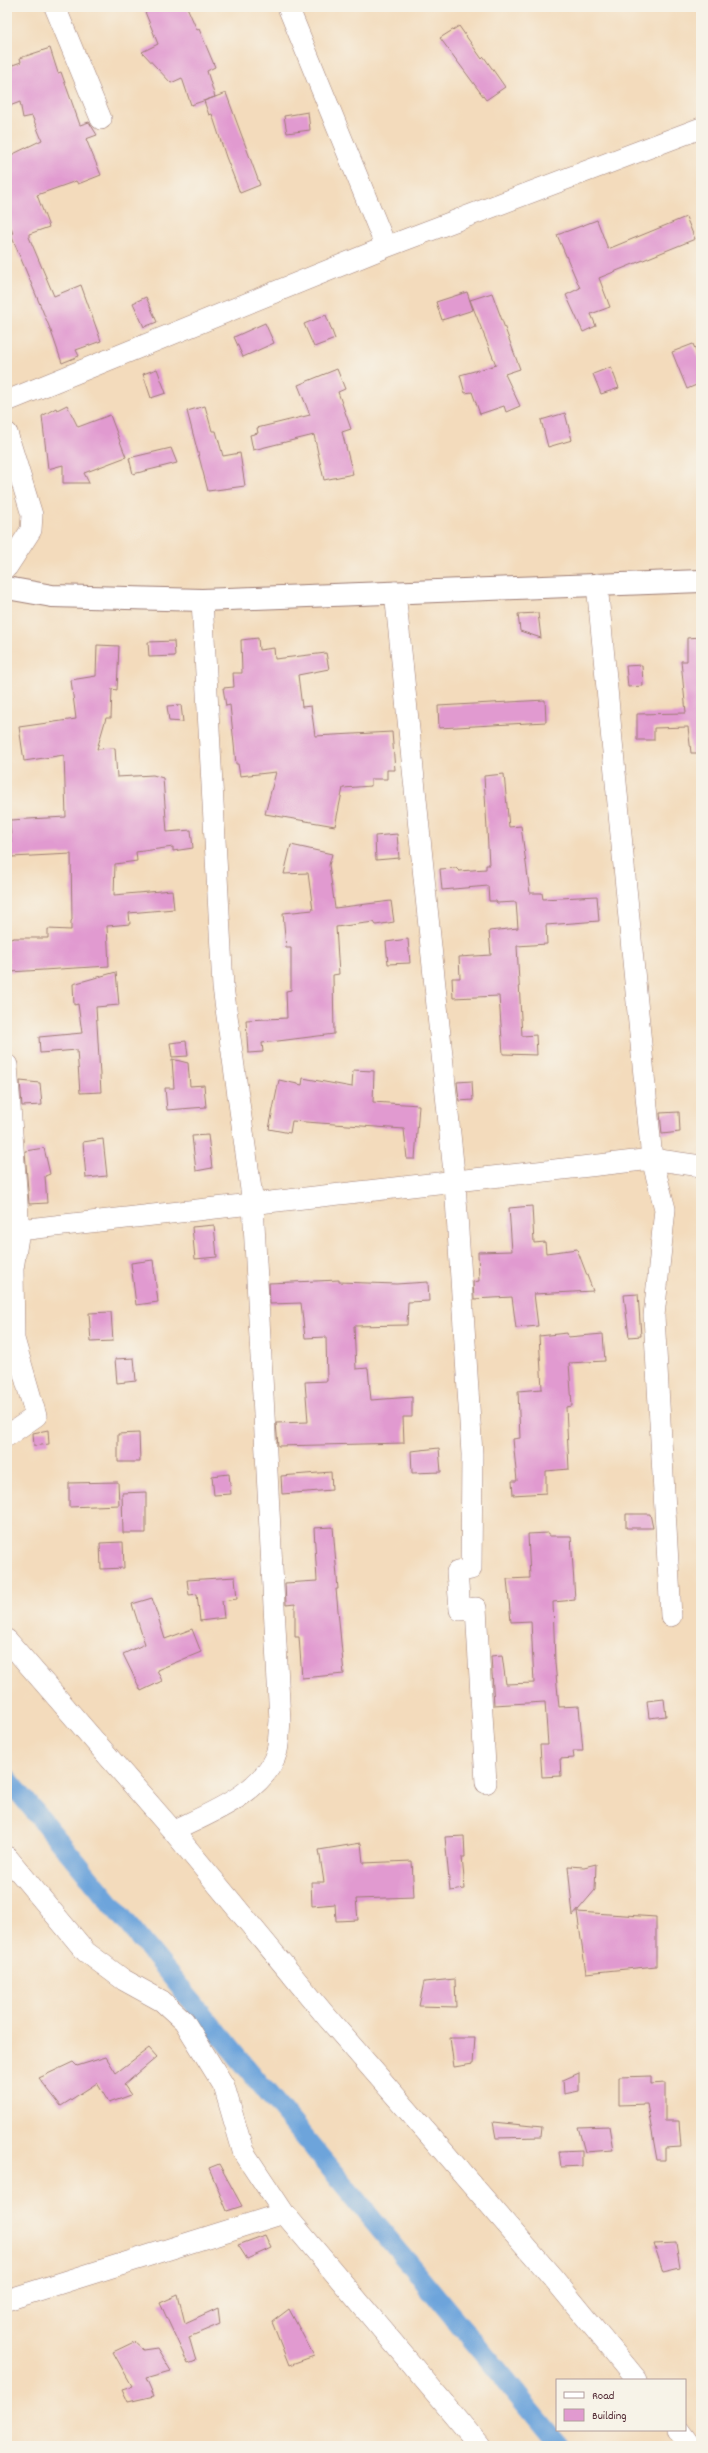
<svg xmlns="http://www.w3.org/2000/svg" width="708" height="2453" viewBox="0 0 708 2453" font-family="Dekko,sans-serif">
	<rect width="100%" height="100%" fill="#f7f3e8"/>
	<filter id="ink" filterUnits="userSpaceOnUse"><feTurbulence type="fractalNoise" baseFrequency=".025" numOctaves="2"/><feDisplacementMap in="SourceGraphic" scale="8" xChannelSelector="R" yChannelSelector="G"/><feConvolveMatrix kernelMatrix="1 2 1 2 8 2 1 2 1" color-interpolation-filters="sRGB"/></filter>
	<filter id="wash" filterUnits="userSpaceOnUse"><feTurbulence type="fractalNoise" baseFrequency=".012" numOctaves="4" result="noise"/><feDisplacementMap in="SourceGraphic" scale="16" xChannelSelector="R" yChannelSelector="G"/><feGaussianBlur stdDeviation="0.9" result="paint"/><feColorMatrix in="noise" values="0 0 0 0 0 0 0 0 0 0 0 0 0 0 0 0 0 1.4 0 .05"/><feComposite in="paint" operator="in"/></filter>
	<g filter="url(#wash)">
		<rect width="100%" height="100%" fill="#f3dbbc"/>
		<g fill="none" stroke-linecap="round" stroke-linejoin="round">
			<!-- canal -->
			<path stroke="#6da4db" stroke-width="20" d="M7,1778L560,2446"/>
		</g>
		<g id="blocks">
			<!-- building -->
			<path fill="#e19ad0" d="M143,7H187L197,30L199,29L215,67L207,71L215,97L191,105L182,78L171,83L142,52L158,44Z
				M459,26L482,59L484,57L505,87L486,100L440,38Z
				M50,48L58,73L61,72L80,125L89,122L97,135L86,139L101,175L78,184L76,181L37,195L49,227L29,234V237L54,296L81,285L101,341L76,350L79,356L62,363L51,331L11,235L13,234L7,216V157L42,140L32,116L23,118L20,102L7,107V67L21,62L20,58Z
				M226,93L260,185L240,193L226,157L212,114L209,115L204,101Z
				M308,112L310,130L287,133L284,116Z
				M686,217L695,239L599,278L610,307L591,314L596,326L583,332L566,295L580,288L557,235L597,220L608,249Z
				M467,292L473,310L442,320L436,302Z
				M492,293L520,369L505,374L520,406L506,412L504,406L480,414L472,392L465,393L460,375L496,365L470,300Z
				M146,297L157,322L144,327L133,303Z
				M326,315L335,339L314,347L304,324Z
				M265,323L274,343L243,357L234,337Z
				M693,344L701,363V383L687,389L672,352Z
				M611,367L619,388L601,394L593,374Z
				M157,369L166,393L151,398L143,374Z
				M337,369L345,389L338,392L351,429L342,432L353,474L324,480L314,435L253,450L250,435L258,433L257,428L310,415L298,385Z
				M67,405L78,427L110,415L126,457L84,473L89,483H63V465L48,469L42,416L56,408L57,410Z
				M205,406L212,431H216L223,456L240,453L245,486L208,491L187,411Z
				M565,413L572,440L548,447L541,420Z
				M171,448L177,463L133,474L129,458Z
				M538,613L541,638L520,631L518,614Z
				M701,637V753H691L688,727L654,728V740H637V714L686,713L681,661H687V638Z
				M258,638L259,650L274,648L275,659L326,653L329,669L298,675L302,707L311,706L315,736L392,732L395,770H387V779H371V786L343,788L335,826L265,814L276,772L240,776L238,764H236L230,705L226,706L223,688L234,687L233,673H242L241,640Z
				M174,641L175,656L149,657L148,642Z
				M97,645L119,646L117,690L112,689L111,718H106L97,749L115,748L117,777L153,775L163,778L167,832L191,830L193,848L173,851V847L136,852L137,861L115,864L114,895L172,890L174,909L129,913L130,924L107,926L109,966L10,972L7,940L14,938H48V929L71,930V921L72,920L71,854L12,857L10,820L66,817L64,755L24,761L19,727L76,719L71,680L96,676Z
				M642,665L643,686L628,687L626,666Z
				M545,700L546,722L439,728L438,706Z
				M181,705L183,722L169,721L167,706Z
				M504,774L509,827L521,826L530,893H542L543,899L597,896L599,921L546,925L547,944L517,946L522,1036L536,1035L537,1055L503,1054L499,996L453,998L452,978H460L459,957L491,955L489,931L518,928L516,902L497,903L496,901H489L488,886L442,890L440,869L456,868L459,871L486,869V865H489L484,776Z
				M397,834L399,858L376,860L375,836Z
				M291,845L332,854L329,865L335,908L391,901L394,922L376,925L374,922L336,927L339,974L333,975L334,1034L262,1043L263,1052L248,1053L246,1020L287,1018L286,991L291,990V948H286L283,913L313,910L308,873L284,874Z
				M408,939L410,963L388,964L386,942Z
				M116,972L119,1005L96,1007L101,1092L80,1093L77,1050L40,1053L39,1037L82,1033L78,1004L74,1005L73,984Z
				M186,1041L188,1056L172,1057L170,1043Z
				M172,1059L188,1063L190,1086L204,1085L206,1107L167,1110L165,1088H174Z
				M353,1070L374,1071L373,1102L419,1105L415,1159H407L404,1129L292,1121L290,1133L269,1129L279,1080L302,1085L303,1078L352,1087Z
				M20,1081L40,1083L42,1105L22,1106Z
				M472,1081L473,1100L459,1101L457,1082Z
				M679,1112L680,1132L662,1134L660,1113Z
				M208,1135L212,1168L196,1171L192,1136Z
				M103,1139L107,1176L86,1178L83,1142Z
				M44,1148L50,1174L45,1176L47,1203L29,1204L25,1151Z
				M532,1206L534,1243L545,1242L546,1253L577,1249L593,1291L534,1294L538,1326L516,1328L512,1297L474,1299L473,1282L479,1281L478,1252L512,1251L509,1208Z
				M214,1225L217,1257L195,1259L192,1227Z
				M153,1260L158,1302L136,1305L131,1263Z
				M339,1280V1282L396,1284L428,1282L429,1301L408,1302L407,1325L354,1326L356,1369L368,1368L371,1400L412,1397V1417H403L404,1443L278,1446L276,1423L308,1422L305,1382L327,1381L326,1337L305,1338L301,1303L270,1304L269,1283Z
				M638,1294L641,1336L629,1337L624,1295Z
				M111,1312L113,1341L91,1342L89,1313Z
				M567,1333L568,1337L603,1334L605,1361L569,1363L572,1406L566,1407L569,1469L546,1471V1493L513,1495L512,1481H517L513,1439L520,1438L518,1391L542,1389L539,1336Z
				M134,1358L136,1381L117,1383L115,1359Z
				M48,1430L49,1444L34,1446L33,1433Z
				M139,1433L140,1462H118V1434Z
				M439,1448L441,1472L412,1473L411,1451Z
				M331,1472L332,1490L282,1494L281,1476Z
				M229,1474L231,1494L214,1495L212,1476Z
				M118,1482L119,1505L69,1507V1483Z
				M146,1492V1533H123L122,1493Z
				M626,1514H650L653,1528H626Z
				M333,1527L338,1589H336L344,1674L302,1678L299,1637H295V1604L286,1605L285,1583L317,1581L314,1528Z
				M549,1533V1536H571L575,1600L553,1602L555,1663L559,1707L579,1706L583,1751H573L574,1758L560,1759L561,1776L542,1777L540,1745H548L545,1702L494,1705L491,1656L502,1655L506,1684L534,1683L531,1621L511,1622L507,1579L530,1578L528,1534Z
				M123,1542L124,1568L101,1569L100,1543Z
				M235,1577L237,1599L222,1601L224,1618L200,1621L197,1594L189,1595L187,1580Z
				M152,1598L165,1639L192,1629L201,1652L157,1670L162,1681L141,1691L123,1654L145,1644L132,1604Z
				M664,1699L666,1716L649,1718L647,1701Z
				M464,1836L465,1857H462L465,1889L450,1891L445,1837Z
				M361,1843L363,1863L412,1861L414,1897L356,1899L358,1920L336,1921L335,1904L312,1906L311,1882H324L319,1850Z
				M596,1864L595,1890L573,1916L568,1866L584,1867Z
				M577,1912L656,1917V1966L586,1973Z
				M455,1979L456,2007L419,2006L424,1982Z
				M450,2038H475L473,2064L454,2067Z
				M149,2048L157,2057L124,2085L131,2095L109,2103L97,2083L61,2106L39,2078L73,2062L77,2066L106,2057L116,2073Z
				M579,2073V2091L564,2094L563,2080Z
				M651,2076V2084L665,2083V2121H679L681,2147L665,2148V2160H657L647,2104L619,2105V2077Z
				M493,2122L542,2127L541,2137L496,2138Z
				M609,2126L613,2150L585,2152L578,2127Z
				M582,2150V2166L561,2167L559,2151Z
				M219,2164L242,2206L227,2211L209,2168Z
				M265,2235L271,2248L247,2259L238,2245Z
				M676,2243L680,2268L663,2272L654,2244Z
				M178,2295L185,2323L218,2308L220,2324L189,2337L196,2361L188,2364L160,2303Z
				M289,2309L314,2356L289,2365L272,2322Z
				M134,2342L143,2350L157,2348L171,2371L146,2378L154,2396L128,2402L122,2389L132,2386L113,2352Z"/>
		</g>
	</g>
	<g filter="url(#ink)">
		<use href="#blocks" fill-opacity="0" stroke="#9e7d74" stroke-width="1"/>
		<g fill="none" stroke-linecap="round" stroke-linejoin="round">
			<defs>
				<path id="minor" d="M55,7L101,119
					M288,7L386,247
					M7,401L386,247L701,128
					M7,433L32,515L31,530L7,567
					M597,584L652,1159L665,1209L654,1316L671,1616
					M395,592L455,1183L472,1454L471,1569L457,1572L460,1610L476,1608L486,1783
					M7,1065L19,1230L13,1269L14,1339L36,1416L7,1436
					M19,1230L652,1159L701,1166
					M7,1640L173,1831L326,2016L554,2279L637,2380
					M173,1831C208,1814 266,1792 277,1751C279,1741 279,1730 280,1721L253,1204L223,987L202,600
					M7,1857L86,1952L124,1980L162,2001L184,2021L224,2086L243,2151L284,2213L480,2446
					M7,2300L284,2213
					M678,2430L690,2446"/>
				<path id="secondary" d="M7,588L52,596L202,600L701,581"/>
			</defs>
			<!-- minor casing -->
			<use href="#minor" stroke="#9e7d74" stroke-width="22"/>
			<!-- secondary casing -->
			<use href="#secondary" stroke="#9e7d74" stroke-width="24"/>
			<!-- minor -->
			<use href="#minor" stroke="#fff" stroke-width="21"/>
			<!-- secondary -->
			<use href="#secondary" stroke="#fff" stroke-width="22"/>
		</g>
	</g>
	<!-- margin -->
	<rect width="708" height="2453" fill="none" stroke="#f7f3e8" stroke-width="24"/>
	<!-- legend -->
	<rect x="556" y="2379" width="130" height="52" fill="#f7f3e8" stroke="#b29e9c"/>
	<rect x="564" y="2392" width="20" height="6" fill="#ffffff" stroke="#b29e9c"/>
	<text x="592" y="2399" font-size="12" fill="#4a1f2b">Road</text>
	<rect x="564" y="2409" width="20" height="12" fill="#e19ad0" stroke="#b29e9c"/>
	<text x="592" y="2419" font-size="12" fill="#4a1f2b">Building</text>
</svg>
